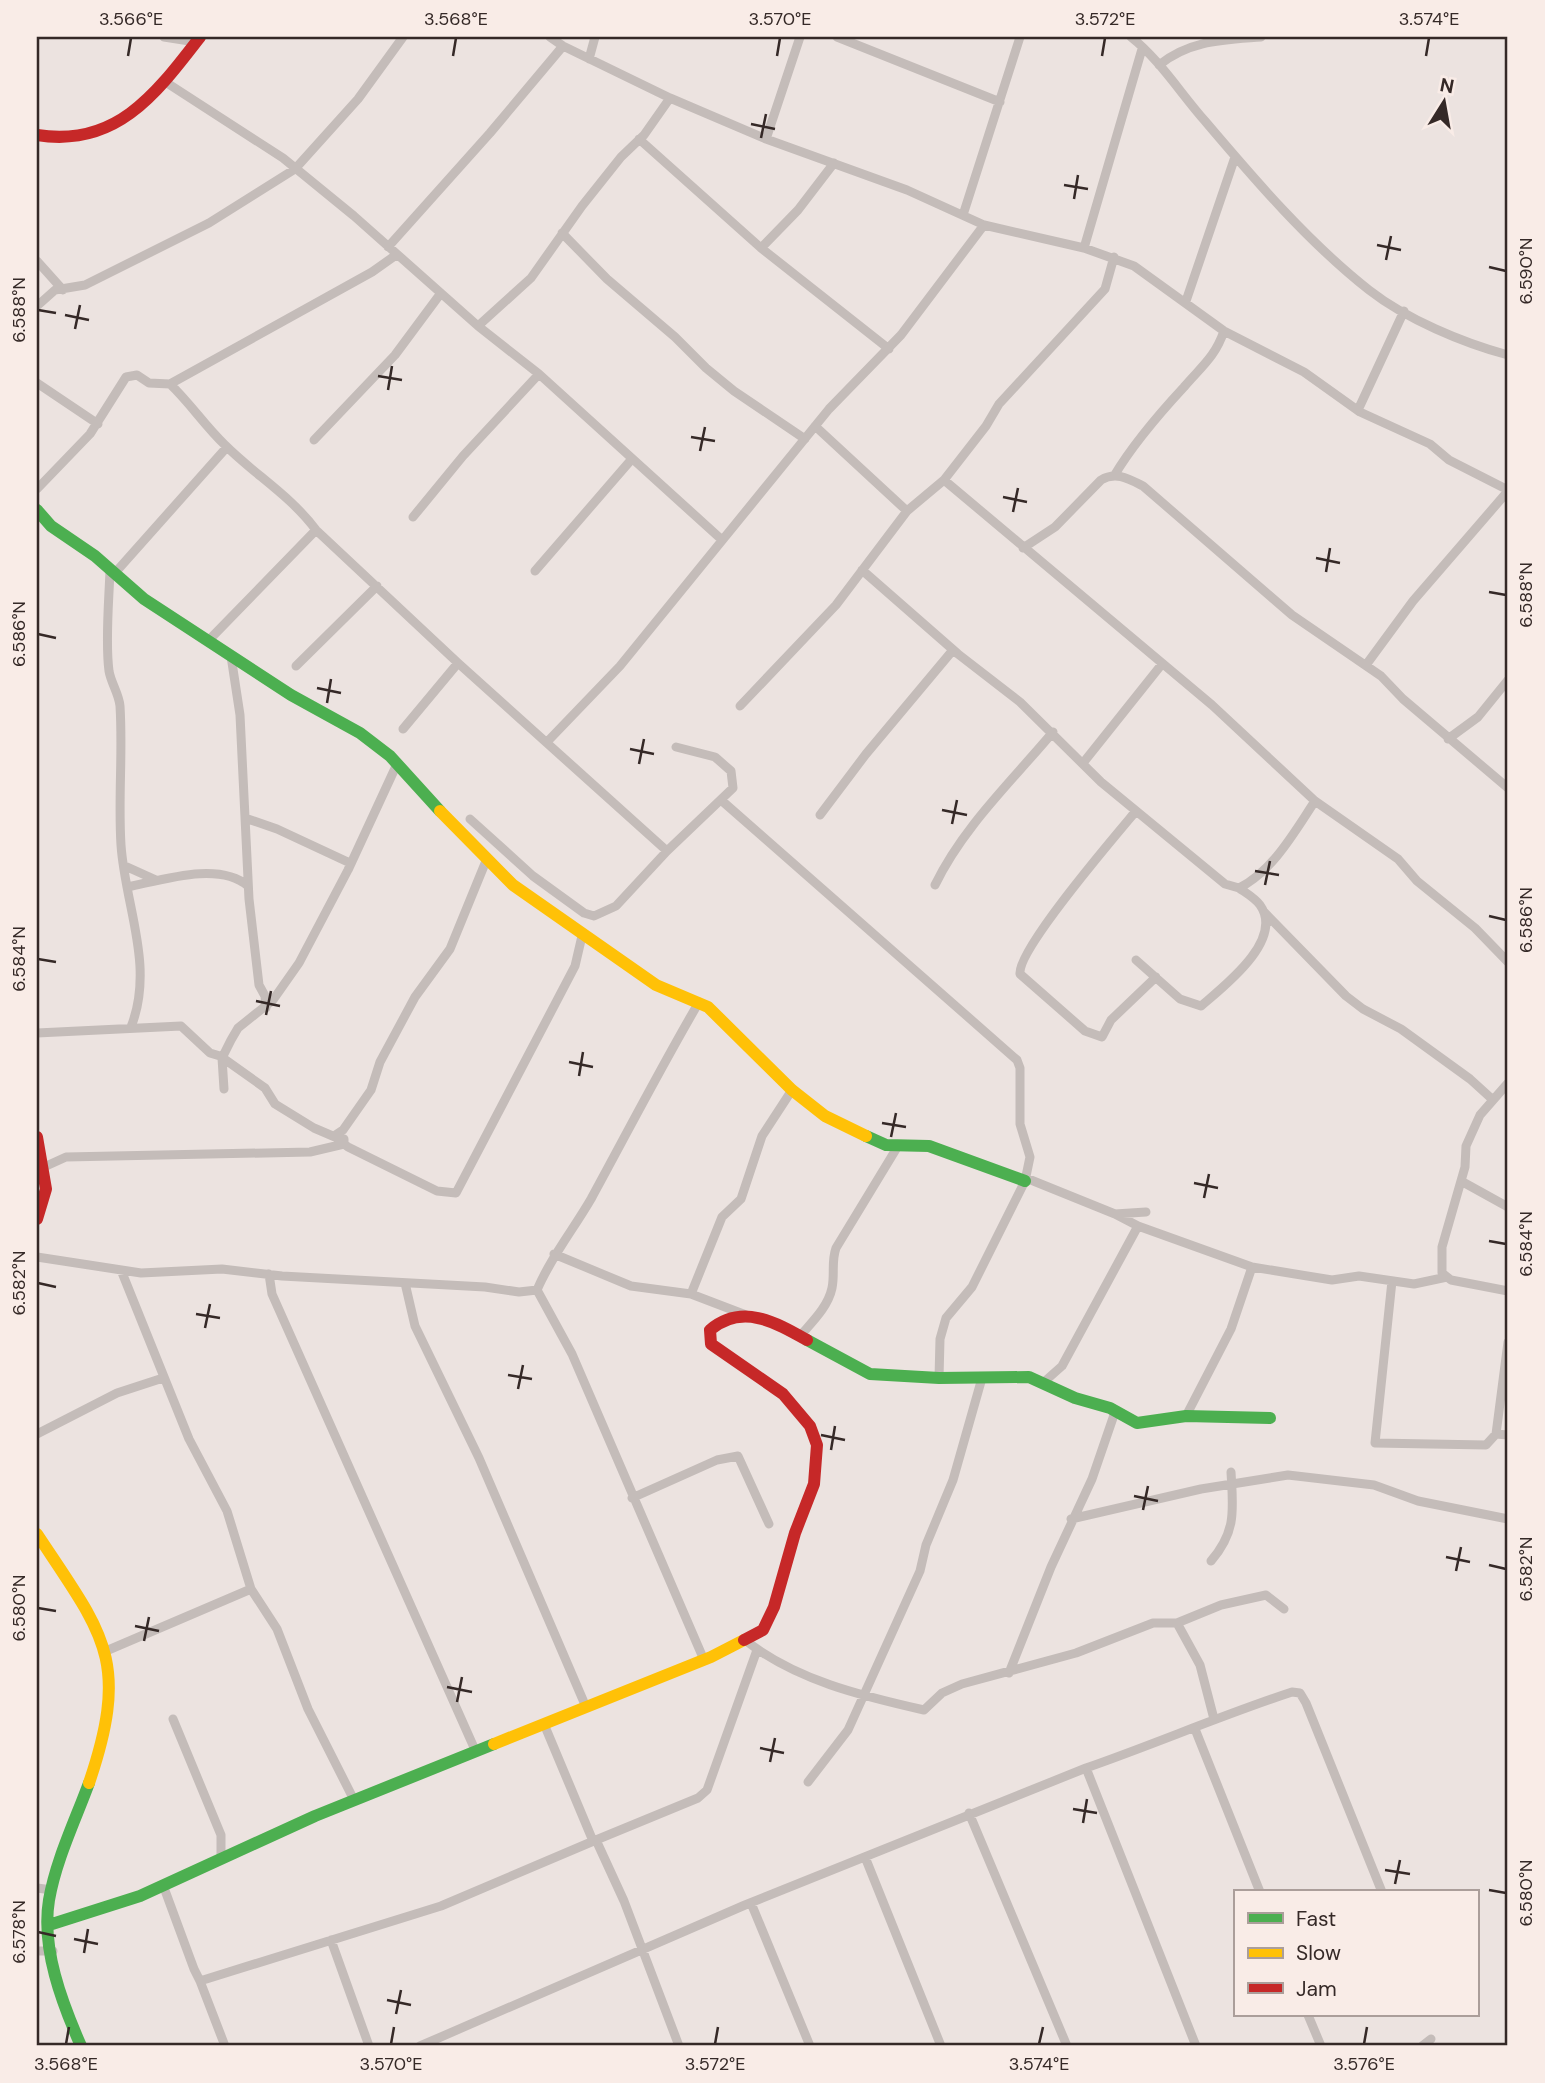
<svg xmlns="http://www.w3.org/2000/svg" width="1545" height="2083" viewBox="0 0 1545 2083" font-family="'DM Sans',sans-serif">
	<rect width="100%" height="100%" fill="#ece3e0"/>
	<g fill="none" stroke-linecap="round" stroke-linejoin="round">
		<!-- street -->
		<path stroke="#c4bcb9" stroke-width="9" d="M164,37L196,42
			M550,37L563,46L670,98L766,139L907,190L984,225L1084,248L1134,266L1224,331L1304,372L1360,412L1430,444L1449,460L1508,490
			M837,37L1000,102
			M1131,37C1160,60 1181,94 1205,121C1255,180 1308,242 1369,290C1406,319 1463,343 1508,355
			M589,59L595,37
			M1159,65C1190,40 1223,40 1261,37
			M167,83L283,158L354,216L478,326L539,374L721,539
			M639,139L761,248L889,349
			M766,139L800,37
			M963,215L1020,37
			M562,233L607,279L675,337L706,368L734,391L805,439
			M388,247L490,133L563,46
			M761,248L798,210L834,163
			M1084,248L1142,49
			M37,261L63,290
			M1186,301L1235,157
			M37,306L55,290L85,285L209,223L295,169L358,99L403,37
			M478,326L531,278L582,206L621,157L644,135L670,98
			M37,383L98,424
			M170,384L372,272L396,255
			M1358,410L1404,311
			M815,426L907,511
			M314,440L395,355L441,293
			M1114,476C1133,444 1159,414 1184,387C1202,366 1215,357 1224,331
			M944,480L1212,705L1315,801L1398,859L1417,881L1475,928L1508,962
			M37,489L90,434L126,377L137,375L149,383L170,384C190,403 205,426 225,445C255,475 291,496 316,530L458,663L667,851
			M413,517L463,456L539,374
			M1023,548L1055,527L1101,480C1116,471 1129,479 1143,486L1292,615L1381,676L1403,699L1508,788
			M110,570C109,601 105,641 109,671C111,683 119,694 120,706C123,753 118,799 121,845C125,906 155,966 131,1027
			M862,570L958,654L1020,702L1101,782L1225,884L1239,888C1273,871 1295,831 1315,801
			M535,571L631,460
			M114,574L227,447
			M209,640L316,530
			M231,656L240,715L249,899L259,985L265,996L266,1008
			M1366,665L1413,601L1508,491
			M296,666L377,586
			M740,706L836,605L907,511L944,480L986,426L999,404L1105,289L1114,257
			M403,729L458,663
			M1448,739L1478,717L1508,680
			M547,742L620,666L829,409L901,335L984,225
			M1083,763L1162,664
			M721,800L1017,1060L1020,1068V1124L1030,1157L1025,1181L972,1287L946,1318L940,1339L939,1378
			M1136,811C1116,835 1017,950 1020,974L1085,1031L1102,1037L1111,1020L1156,977
			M820,815L866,754L953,650
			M245,818L277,829L350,863
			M470,819L533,876L584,913L594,916L616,906L667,851L733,788L731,771L715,757L676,747
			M125,866L156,880
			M935,885C963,827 1012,781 1053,732
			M128,887C162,880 219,861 248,886
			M1264,912L1346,996L1363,1009L1401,1029L1470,1079L1492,1099
			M1136,960L1180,999L1201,1006C1223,987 1285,940 1260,905C1255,898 1246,893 1239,888
			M37,1033L181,1026L210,1053L220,1056L265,1088L275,1104L314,1128L335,1137L348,1147L437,1191L456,1193L575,966L582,936
			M1508,1083L1480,1115L1466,1146L1465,1167L1442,1247V1273L1451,1280L1508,1291
			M224,1089L222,1058L231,1040L238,1028L273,1000L299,963L348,870L397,764
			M334,1136L343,1130L371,1090L380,1062L415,997L450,949L486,861
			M44,1167L66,1157L310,1152L344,1144V1139
			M1026,1178L1115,1214L1146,1212
			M1461,1181L1508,1207
			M1138,1226L1252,1267L1231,1329L1186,1416
			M554,1254L631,1286L691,1294
			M37,1257L141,1273L222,1269L282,1276L485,1287L519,1292L537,1290L572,1354L704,1660
			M1252,1267L1332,1280L1359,1276L1414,1284L1447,1277
			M121,1270L189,1439L227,1511L251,1589L277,1629L308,1709L354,1800
			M269,1274L272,1294L476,1752
			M1392,1281L1375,1443L1486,1445L1496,1434L1508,1342
			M405,1283L415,1326L479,1458L586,1707
			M537,1290C551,1257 573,1230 591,1199C627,1133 661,1067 699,1002
			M746,1315L691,1294L722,1217L741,1199L762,1136L792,1090
			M800,1336C812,1322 828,1307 832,1288C835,1274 831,1262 836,1248L898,1146
			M1044,1382L1062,1366L1138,1226L1115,1214
			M37,1434L117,1393L163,1378
			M1496,1434L1508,1435
			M632,1498L717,1460L738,1456L769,1524
			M1071,1519L1201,1489L1288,1475L1374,1485L1418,1501L1508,1519
			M1211,1561C1237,1531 1233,1509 1231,1472
			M1177,1623L1200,1665L1214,1719
			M745,1640C795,1680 862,1696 924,1710L942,1693L962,1684L1076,1653L1153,1623H1177L1221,1605L1266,1595L1284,1609
			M106,1651L251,1589
			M1009,1673L1051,1567L1092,1479L1115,1412
			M173,1719L221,1835V1859
			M544,1724L593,1841
			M1195,1729L1260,1892
			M808,1782L848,1730L920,1571L926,1545L953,1480L982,1378
			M969,1813L1067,2046
			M596,1840L698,1798L707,1790L757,1650
			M865,1857L941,2046
			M163,1885L194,1969L200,1981L441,1906L596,1840L624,1901L679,2046
			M37,1888L52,1890
			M751,1903L810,2046
			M331,1940L369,2046
			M37,1951H53
			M200,1981L225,2046
			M1308,2015L1321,2046
			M420,2046L745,1905L1086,1768
			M1196,2046L1086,1768C1155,1744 1222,1715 1292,1692L1300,1693L1306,1703L1382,1892
			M1422,2046L1431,2039"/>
		<!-- fast -->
		<path stroke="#4caf50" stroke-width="12" d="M37,510L51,526L95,556L144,599L291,695L360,733L390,756L440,811
			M866,1136L886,1145L929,1146L1025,1181
			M807,1340L870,1374L939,1378L1029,1377L1075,1398L1110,1408L1137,1423L1186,1416L1270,1418
			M49,1925L140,1896L315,1816L494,1744
			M81,2046C62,2003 41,1948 49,1900C56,1860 75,1821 89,1783"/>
		<!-- slow -->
		<path stroke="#ffc107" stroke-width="12" d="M440,811L513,885L656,985L708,1007L792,1090L825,1116L866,1136
			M37,1534C103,1634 131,1659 89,1783
			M494,1744L711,1657L744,1640"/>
		<!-- jam -->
		<path stroke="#c62828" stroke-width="12" d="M37,135C116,148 156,94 200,37
			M37,1137L46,1189L37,1219
			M744,1640L763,1630L774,1607L795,1533L814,1484L817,1445L810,1426L783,1394L711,1344L710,1330C742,1303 775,1322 807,1340"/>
	</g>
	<!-- ticks -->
	<path fill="none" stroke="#352927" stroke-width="2.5" d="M128,56L131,38M453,56L456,38M777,56L780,38M1102,56L1105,38M1426,56L1429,38M751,124L775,129M761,138L766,114M1064,185L1088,189M1074,199L1078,175M1377,245L1401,250M1386,260L1391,236M1489,267L1506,271M38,310L56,313M65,315L89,320M75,329L80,305M378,376L402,380M388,390L392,366M691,437L715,441M700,451L705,427M1003,497L1027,502M1013,512L1018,488M1316,558L1340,563M1326,572L1330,548M1489,592L1506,595M38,634L56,638M317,688L341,693M327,703L331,679M630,749L654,754M639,764L644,739M942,810L967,815M952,824L957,800M1255,871L1279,875M1265,885L1270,861M1489,916L1506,920M38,959L56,962M256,1001L280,1006M266,1015L271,991M569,1062L593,1067M579,1076L583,1052M882,1123L906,1127M891,1137L896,1113M1194,1183L1218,1188M1204,1198L1209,1174M1489,1241L1506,1244M38,1283L56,1287M196,1314L220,1318M205,1328L210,1304M508,1375L532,1379M518,1389L523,1365M821,1435L845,1440M831,1450L835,1426M1134,1496L1158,1501M1143,1510L1148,1486M1446,1557L1470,1562M1489,1565L1506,1569M1456,1571L1461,1547M38,1608L56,1611M135,1626L159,1631M144,1641L149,1617M447,1687L472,1692M457,1702L462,1677M760,1748L784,1753M770,1762L775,1738M1073,1809L1097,1813M1083,1823L1087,1799M1385,1870L1410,1874M1395,1884L1400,1860M1489,1890L1506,1893M38,1932L56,1936M74,1939L98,1944M84,1953L88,1929M387,2000L411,2005M396,2014L401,1990M66,2044L69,2027M391,2044L394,2027M715,2044L718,2027M1039,2044L1043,2027M1364,2044L1367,2027"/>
	<!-- border -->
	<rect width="1545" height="2083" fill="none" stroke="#f9ece7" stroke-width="77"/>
	<!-- legend -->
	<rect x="1234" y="1890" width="245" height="126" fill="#f9ece7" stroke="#ab9e9a" stroke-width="2"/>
	<rect x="1248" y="1913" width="35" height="10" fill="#4caf50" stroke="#ab9e9a" stroke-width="2"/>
	<text x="1296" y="1926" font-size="21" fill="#352927">Fast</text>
	<rect x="1248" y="1948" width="35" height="10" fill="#ffc107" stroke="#ab9e9a" stroke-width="2"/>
	<text x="1296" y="1960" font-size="21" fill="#352927">Slow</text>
	<rect x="1248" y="1983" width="35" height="10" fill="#c62828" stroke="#ab9e9a" stroke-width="2"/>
	<text x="1296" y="1996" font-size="21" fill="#352927">Jam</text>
	<!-- north arrow -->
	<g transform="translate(1444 102) rotate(11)" stroke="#f9ece7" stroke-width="5" paint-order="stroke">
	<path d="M0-5L12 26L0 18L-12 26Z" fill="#352927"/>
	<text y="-10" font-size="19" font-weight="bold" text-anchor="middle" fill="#352927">N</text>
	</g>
	<rect x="38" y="38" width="1468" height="2006" fill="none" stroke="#352927" stroke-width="2.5"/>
	<g font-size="18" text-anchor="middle" fill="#352927">
		<text x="131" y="25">3.566°E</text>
		<text x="456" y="25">3.568°E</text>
		<text x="780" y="25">3.570°E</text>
		<text x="1105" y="25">3.572°E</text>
		<text x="1429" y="25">3.574°E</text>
		<text transform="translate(1526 271) rotate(-90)" y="6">6.590°N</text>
		<text transform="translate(19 310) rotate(-90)" y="6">6.588°N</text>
		<text transform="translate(1526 595) rotate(-90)" y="6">6.588°N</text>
		<text transform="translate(19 634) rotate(-90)" y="6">6.586°N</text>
		<text transform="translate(1526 920) rotate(-90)" y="6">6.586°N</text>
		<text transform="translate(19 959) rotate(-90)" y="6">6.584°N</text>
		<text transform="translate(1526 1244) rotate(-90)" y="6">6.584°N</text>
		<text transform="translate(19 1283) rotate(-90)" y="6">6.582°N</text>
		<text transform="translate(1526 1569) rotate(-90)" y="6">6.582°N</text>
		<text transform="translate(19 1608) rotate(-90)" y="6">6.580°N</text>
		<text transform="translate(1526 1893) rotate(-90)" y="6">6.580°N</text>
		<text transform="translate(19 1932) rotate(-90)" y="6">6.578°N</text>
		<text x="66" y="2070">3.568°E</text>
		<text x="391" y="2070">3.570°E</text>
		<text x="715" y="2070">3.572°E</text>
		<text x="1039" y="2070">3.574°E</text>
		<text x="1364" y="2070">3.576°E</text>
	</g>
</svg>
